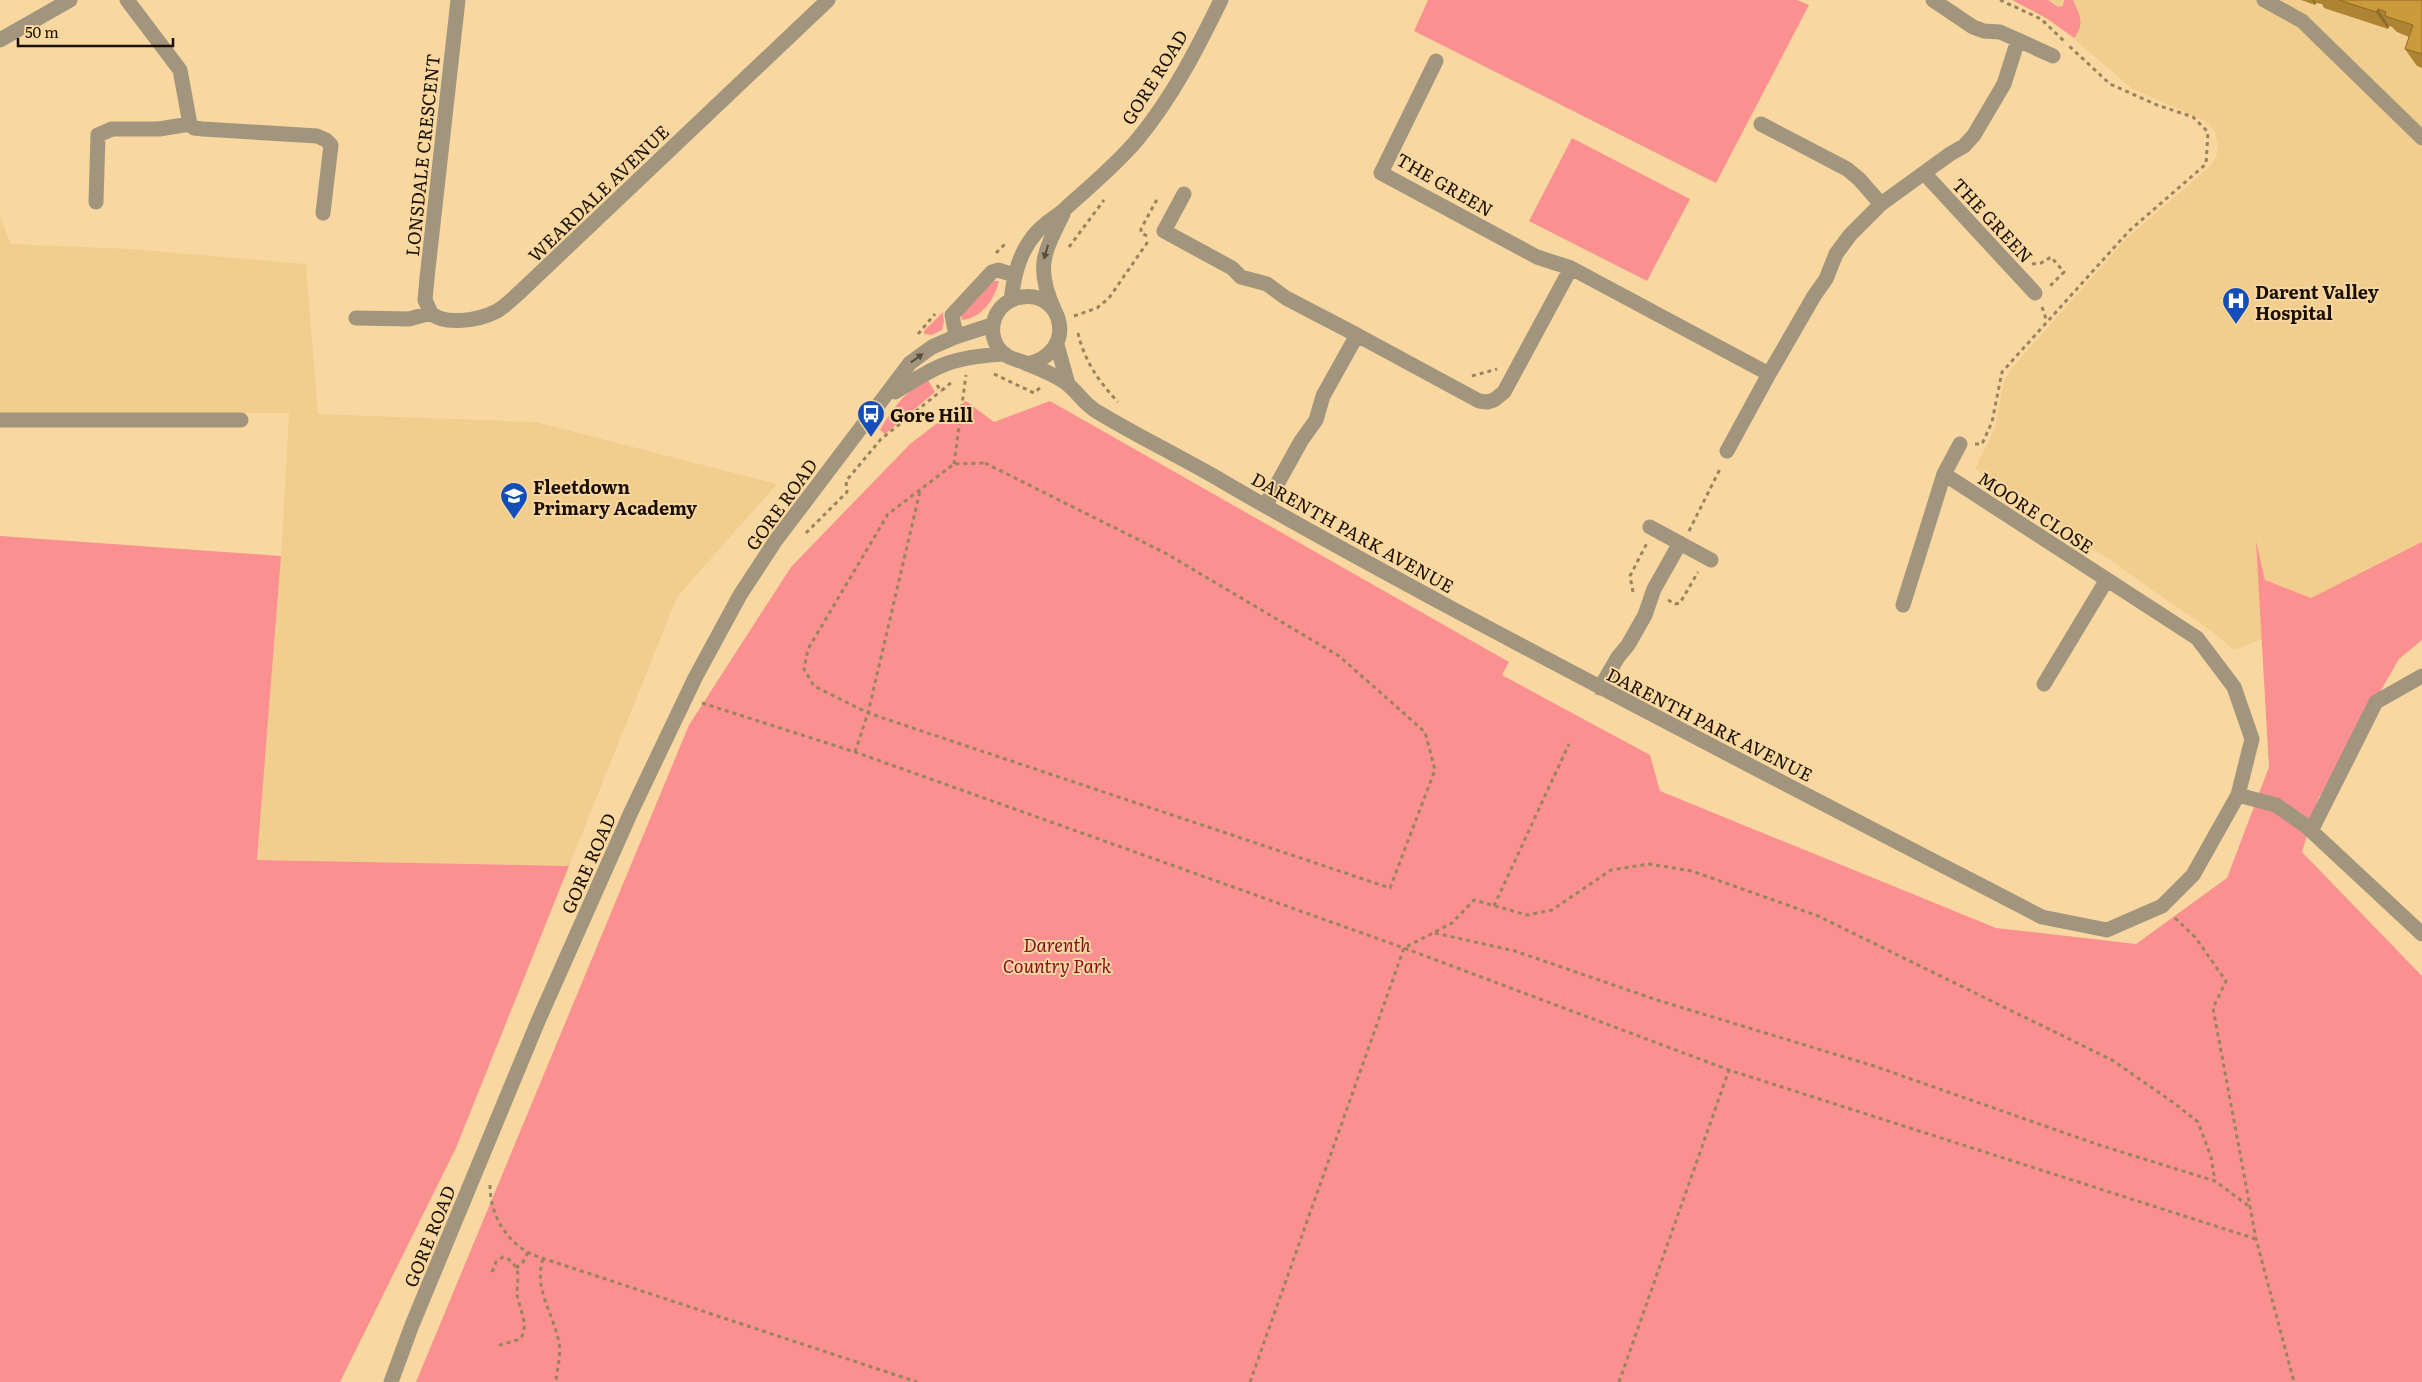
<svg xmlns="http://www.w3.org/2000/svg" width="2422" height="1382" viewBox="0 0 2422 1382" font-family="Literata,serif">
	<rect width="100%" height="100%" fill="#f8d8a0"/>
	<!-- built -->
	<path fill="#f2ce8e" d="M2012,0H2422V578L2234,650L2214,633L2077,537L1975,469L1995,428L2003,384L2010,370L2125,240L2209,167L2216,158L2218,146L2214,130L2205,121L2131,88L2064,30L2037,13Z
		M0,217L11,244L131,249L306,264L318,414L536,422L777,484L677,597L569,866L257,860L281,556L289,413L0,414Z"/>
	<!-- green -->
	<path fill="#fa9190" d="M1428,0H1797L1809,5L1716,183L1414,31Z
		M2012,0H2048L2058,7L2063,6L2064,0H2073C2080,15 2085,24 2074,38L2048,19Z
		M1572,138L1690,199L1647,281L1529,221Z
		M992,281H999C995,299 982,318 962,320L961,313Z
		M943,312L944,322L942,330L932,335L924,334V331Z
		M928,380L935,392L885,434L880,430C892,410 905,390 928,380Z
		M966,401L994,422L1050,401L1509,662L1502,675L1650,755L1660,791L1996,928L2136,944L2227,878L2269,767L2256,541L2265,580L2311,598L2422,542V640L2399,659L2318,799L2302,852L2422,976V1382H416L689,725L791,567L910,444Z
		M0,536L281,556L257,860L569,866L456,1148L340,1382H0Z"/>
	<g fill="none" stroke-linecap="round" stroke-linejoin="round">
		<!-- path -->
		<path stroke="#9a835d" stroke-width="3" stroke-dasharray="4 4" stroke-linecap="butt" d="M2000,0L2041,19L2064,41
			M1147,236L1141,233V229L1156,201L1161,202
			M1069,247L1104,200
			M996,253L1007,242
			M2032,264L2041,263L2051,257L2064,272L2050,286
			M2042,307L2047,322
			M1074,316L1097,308L1109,298L1149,240
			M1078,333C1084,360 1099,382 1118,402
			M918,334L935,314
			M994,374L1034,393L1041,387
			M1472,376L1497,369
			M937,385L941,391L952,382
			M1975,444H1982L1992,422L2002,372L2129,231L2206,164L2208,132L2193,117L2157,105L2110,84L2068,45
			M985,463L1167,554L1339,656L1425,732L1435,770L1390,888L868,713L814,686L804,669L808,649L888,514L954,464Z
			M954,464L966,375
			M1689,531L1721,467
			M806,533L847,492L846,481L881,439L941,391
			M1633,592L1630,576L1647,543
			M1668,600L1675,604L1680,603L1698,572
			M702,703L855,752L1404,948L1729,1070L2256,1239
			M855,752L868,713L920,491
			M1494,906L1569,744
			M2175,918L2195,937L2226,981L2213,1008L2256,1239L2294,1382
			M1435,933L1515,951L1657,1000L1874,1066L2099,1145L2215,1181L2250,1207
			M490,1185C490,1215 506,1242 533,1255L917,1382
			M543,1259C533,1289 554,1314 559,1343C561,1356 557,1369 556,1382
			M516,1268L523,1262L528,1252
			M492,1272L496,1262L503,1257C509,1258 515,1264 517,1270C519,1277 517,1286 517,1294C519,1309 530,1325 520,1339L497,1346
			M1250,1382L1404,948L1452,923L1474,900L1527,915L1552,910L1611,870L1649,864L1692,871L1818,916L2112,1060L2174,1103L2198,1122L2211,1157L2215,1181
			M1619,1382L1729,1070"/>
		<!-- minor -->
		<path stroke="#a2957e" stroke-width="15" d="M127,0L180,70L190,124
			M2264,0L2302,21L2422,138
			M0,40L70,0
			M2018,40L2053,56
			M1436,61L1381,173L1537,257L1571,268
			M1761,124L1847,169L1859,179L1881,204
			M1924,173L2035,293
			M1184,194L1164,231L1232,268L1241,277L1267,284L1286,298L1357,335
			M96,202L98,135L112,129H159L190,124L194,128L203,129L317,136L326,140L331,145L323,213
			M1011,300C1014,276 1019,252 1036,233C1044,223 1056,217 1065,209C1089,187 1116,165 1137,140C1172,98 1197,49 1221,0
			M1054,309C1035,267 1044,253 1063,214
			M431,313L425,300L427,278L458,0
			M356,318L409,319L431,313C445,326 479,320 495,312C505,307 512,299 520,292L828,0
			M956,336L952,315L992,272L998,270L1014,275
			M1057,345L1068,384
			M1027,364C1078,353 1064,291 1022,297C994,300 982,335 1004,354C1009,358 1017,360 1023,362C1037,368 1054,374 1066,383C1077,391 1084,404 1096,411C1137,436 1181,457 1222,481C1297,525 1374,566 1451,608C1647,713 1845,815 2042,917L2107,930L2162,906L2193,875L2238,795L2276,805L2306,826L2422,934
			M895,392C939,364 952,357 1005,354
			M0,420H241
			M1727,451L1769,374
			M1944,474L2197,638L2234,687L2252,739L2238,795
			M1265,506L1301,441L1316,420L1323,396L1357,335L1479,401L1487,402L1494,400L1504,392L1571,268L1769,374L1814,296L1826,279L1836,254L1850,235L1881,204L1950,154L1964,146L1974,135L2004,84L2018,40L2000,32L1984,31L1973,27L1933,0
			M1650,527L1711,560
			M1903,605L1944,474L1960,444
			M2044,684L2106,581
			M1600,688L1618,657L1628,645L1645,615L1654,589L1680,543
			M2311,831L2376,702L2422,676
			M391,1382L412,1325L539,1019L631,812L695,678L740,595L776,540L910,363L932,347L955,337L992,325"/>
	</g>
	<!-- wall -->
	<path fill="#ae8433" d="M2301,0H2422V68L2417,66L2405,49L2409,37L2397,32L2392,27L2389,26L2388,29L2324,8L2322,4L2316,3L2315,5Z"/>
	<!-- shaded-wall -->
	<path fill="#8d6c29" d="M2312,0H2314L2316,3L2315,5Z
		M2378,9L2389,26L2388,29L2376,12Z"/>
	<!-- building -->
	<path fill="#ca9a3b" stroke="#8d6c29" d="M2339,0H2422V54L2405,49L2413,25L2385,16L2386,12L2378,9L2376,12Z"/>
	<!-- one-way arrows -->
	<defs><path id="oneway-solid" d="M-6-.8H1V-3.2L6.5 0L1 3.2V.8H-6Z" transform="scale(1.25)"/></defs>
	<g fill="#574b39">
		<use href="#oneway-solid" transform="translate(1046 252) rotate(106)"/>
		<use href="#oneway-solid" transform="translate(917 358) rotate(-36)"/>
	</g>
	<!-- icons -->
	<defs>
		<symbol id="hospital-pin" viewBox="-11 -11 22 30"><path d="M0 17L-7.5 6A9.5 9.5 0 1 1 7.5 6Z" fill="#134eba" stroke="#f8d8a0"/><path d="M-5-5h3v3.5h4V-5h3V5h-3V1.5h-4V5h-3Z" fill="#fff"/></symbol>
		<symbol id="bus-pin" viewBox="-11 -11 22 30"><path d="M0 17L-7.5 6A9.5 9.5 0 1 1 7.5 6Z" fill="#134eba" stroke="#f8d8a0"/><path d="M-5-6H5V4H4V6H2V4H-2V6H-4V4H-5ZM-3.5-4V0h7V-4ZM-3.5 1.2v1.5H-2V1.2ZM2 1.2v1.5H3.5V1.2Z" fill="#fff"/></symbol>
		<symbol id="school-pin" viewBox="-11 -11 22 30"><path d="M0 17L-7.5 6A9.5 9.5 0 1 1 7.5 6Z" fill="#134eba" stroke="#f8d8a0"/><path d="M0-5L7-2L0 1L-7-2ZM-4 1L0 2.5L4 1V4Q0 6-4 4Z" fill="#fff"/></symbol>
	</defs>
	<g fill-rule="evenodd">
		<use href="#hospital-pin" x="2220" y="285" width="32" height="43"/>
		<use href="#bus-pin" x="855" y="398" width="32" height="43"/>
		<use href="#school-pin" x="498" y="480" width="32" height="43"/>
	</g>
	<g text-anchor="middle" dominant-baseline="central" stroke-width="4" stroke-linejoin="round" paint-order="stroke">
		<!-- street labels -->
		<g font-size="18" fill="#190e00" stroke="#f8d8a0">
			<text transform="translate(1154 77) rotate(-58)">GORE ROAD</text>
			<text transform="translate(422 155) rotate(-84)">LONSDALE CRESCENT</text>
			<text transform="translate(1445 184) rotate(30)">THE GREEN</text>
			<text transform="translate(598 193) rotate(-44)">WEARDALE AVENUE</text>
			<text transform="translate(1993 220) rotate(47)">THE GREEN</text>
			<text transform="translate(781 504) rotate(-54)">GORE ROAD</text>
			<text transform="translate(2036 512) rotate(33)">MOORE CLOSE</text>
			<text transform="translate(1353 532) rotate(29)">DARENTH PARK AVENUE</text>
			<text transform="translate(1710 724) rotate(27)">DARENTH PARK AVENUE</text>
			<text transform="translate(588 863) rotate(-66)">GORE ROAD</text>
			<text transform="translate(429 1236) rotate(-68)">GORE ROAD</text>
		</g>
		<!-- poi labels -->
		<g font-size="18" font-weight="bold" fill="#190e00" stroke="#f8d8a0" text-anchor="start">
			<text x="2255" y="291">Darent Valley<tspan x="2255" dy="21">Hospital</tspan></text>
			<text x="890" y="414">Gore Hill</text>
			<text x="533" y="486">Fleetdown<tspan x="533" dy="21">Primary Academy</tspan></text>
		</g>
		<!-- park labels -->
		<g font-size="18" font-style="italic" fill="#820c1e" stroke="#f8d8a0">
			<text x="1057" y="944">Darenth<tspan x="1057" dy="21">Country Park</tspan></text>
		</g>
	</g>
	<!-- scale -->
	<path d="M18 38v8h155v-8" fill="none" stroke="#190e00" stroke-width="2.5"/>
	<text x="25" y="38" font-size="15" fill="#190e00" stroke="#f8d8a0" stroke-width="4" paint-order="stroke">50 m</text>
</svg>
